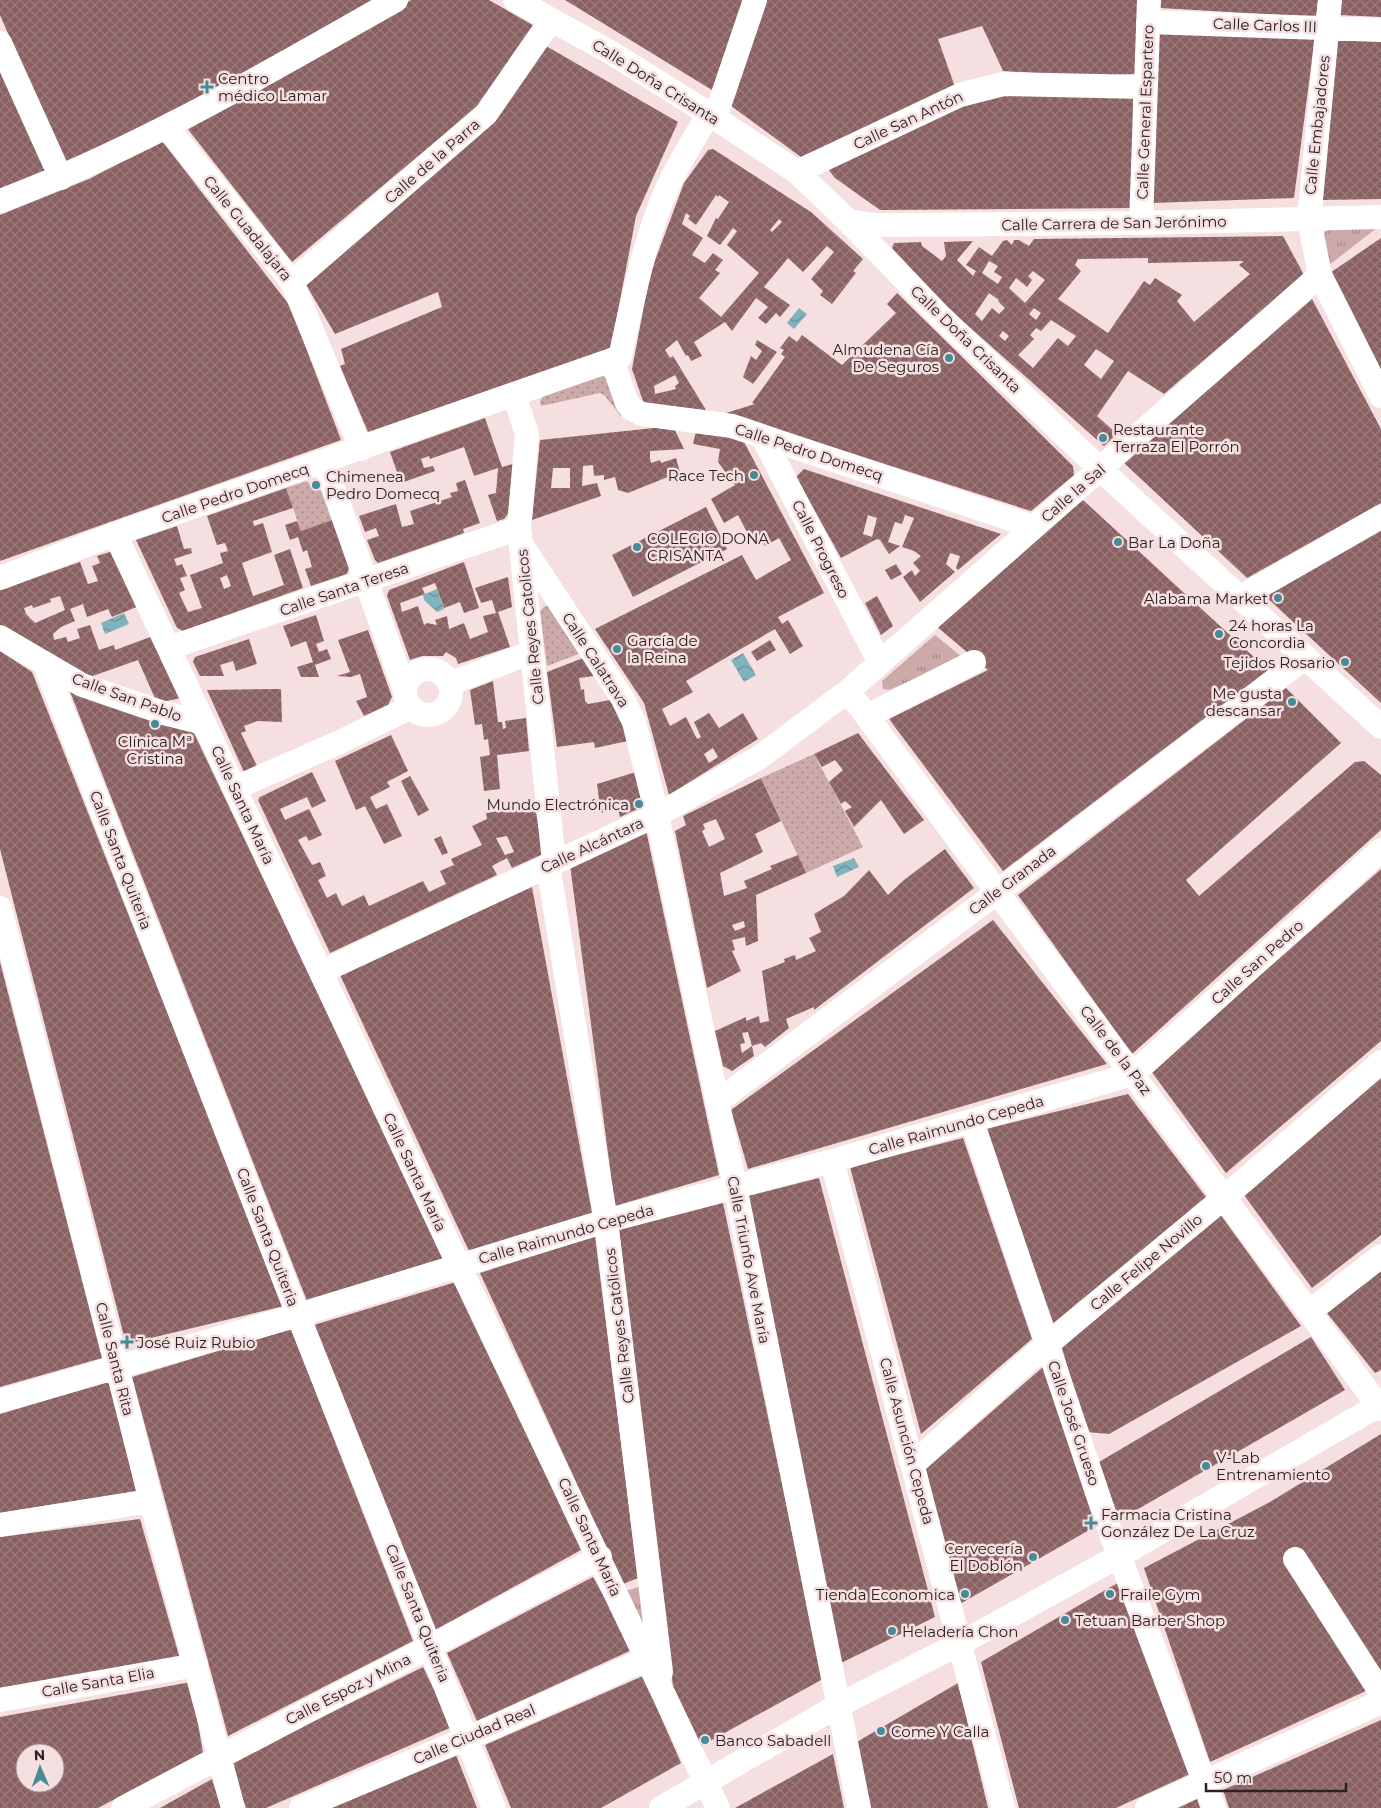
<svg xmlns="http://www.w3.org/2000/svg" width="1381" height="1808" viewBox="0 0 1381 1808" font-family="Montserrat,sans-serif">
	<defs>
		<pattern id="grass-dots" width="8" height="8" patternUnits="userSpaceOnUse" patternTransform="scale(1.25)"><rect width="8" height="8" fill="#caa"/><path d="M2 2h.1M6 6h.1" fill="none" stroke="#a68a8a" stroke-width="1.8" stroke-linecap="round"/></pattern>
		<pattern id="park-tufts" width="24" height="20" patternUnits="userSpaceOnUse" patternTransform="scale(1.25)"><rect width="24" height="20" fill="#caa"/><path d="M3 7l-1-3M5 7V3M7 7l1-3M15 17l-1-3M17 17v-4M19 17l1-3" fill="none" stroke="#a68a8a"/></pattern>
		<pattern id="water-waves" width="16" height="10" patternUnits="userSpaceOnUse" patternTransform="scale(1.25)"><rect width="16" height="10" fill="#80b3bc"/><path d="M0 5q4-4 8 0t8 0" fill="none" stroke="#699198"/></pattern>
		<pattern id="building-cross-hatch" width="8" height="8" patternUnits="userSpaceOnUse" patternTransform="scale(1.25)"><rect width="8" height="8" fill="#8a6062"/><path d="M0 0l8 8M0 8l8-8" fill="none" stroke="#9a7c7d"/></pattern>
	</defs>
	<rect width="100%" height="100%" fill="#f5dfe0"/>
	<!-- grass -->
	<path fill="url(#grass-dots)" d="M603,376L607,378L623,412L621,416L605,396L600,393L541,406L540,401L544,395Z
		M307,481L313,489L321,490L332,520L301,531L286,488Z
		M545,606H548L579,654L547,666L540,611Z
		M814,754L863,847L806,873L761,778Z"/>
	<!-- park -->
	<path fill="url(#park-tufts)" d="M1333,225L1378,227L1328,266L1322,235Z
		M935,635L963,658L889,690L883,689L882,681Z
		M642,1586L651,1650L622,1592Z"/>
	<!-- water -->
	<path fill="url(#water-waves)" d="M799,308L807,314L794,329L787,323Z
		M437,589L444,609L437,612L424,600L423,595Z
		M124,613L129,624L105,634L101,623Z
		M743,653L756,675L744,682L731,660Z
		M854,858L859,867L837,877L833,866Z"/>
	<!-- building -->
	<path fill="url(#building-cross-hatch)" fill-rule="evenodd" d="M0,0H382L75,165L63,160L0,15Z
		M411,0H489L536,27L486,99L292,262L187,128Z
		M565,0H744L712,90Z
		M762,0H1139L1136,74L1080,76L1003,71L982,26L938,39L955,87L801,157L727,103Z
		M1160,0H1318L1316,17L1160,8Z
		M1341,0H1381V17L1339,15Z
		M1158,31L1315,36L1294,198L1152,203Z
		M1337,37L1381,39V199L1320,200Z
		M546,46L678,122L636,216L611,348L368,432L340,366L345,364L341,349L442,307L438,292L335,334L305,283Z
		M0,68L46,170L44,173L0,189Z
		M1002,94L1133,96L1132,208L880,210L835,178L828,169L945,112Z
		M162,141L290,306L341,440L0,561V215L89,179Z
		M713,149L811,212L863,259L853,271L856,273L832,304L820,295L823,291L811,279L834,252L827,246L803,272L788,258L764,287L790,305L780,317L776,313L766,324L758,318L768,307L756,298L732,331L725,322L694,342L702,356L691,361L688,355L686,356L677,340L665,350L670,358L673,356L706,410L644,404L632,369L650,274L684,183L708,150ZM716,195L718,197L719,195L729,202L718,219L716,218L707,236L720,245L733,228L737,231L727,245L759,273L721,317L699,298L720,273L715,270L723,260L713,253L705,263L692,255L703,238L682,224L686,213L690,216L688,219L696,225ZM779,219L782,222L772,232L770,230ZM675,375L679,383L675,386L676,389L655,394L654,386Z
		M1283,236L1304,275L1164,394L1128,371L1097,416L1117,434L1104,446L949,309L892,248L894,243L921,242L922,246L942,261L946,256L944,242L973,241L957,260L973,276L976,271L966,265L979,247L992,256L1003,241L1007,240L1012,245L1014,240H1019L1029,246L1034,239ZM1148,258V263L1244,261L1239,265L1250,274L1194,322L1177,301L1182,295L1155,278L1150,285L1144,281L1108,333L1058,299L1081,271L1075,265L1078,259ZM989,261L998,266L994,272L1002,277L998,284L982,273ZM1033,271L1045,280L1025,303L1009,288L1016,278L1027,287L1032,280L1028,276ZM989,293L999,300L998,301L1005,308L999,314L992,308L982,321L975,314ZM1034,308L1041,313L1036,320L1029,314ZM1051,320L1076,336L1068,346L1058,338L1033,368L1018,355L1034,339L1030,335L1036,328L1041,331ZM1003,331L1009,336L1005,341L999,336ZM1096,349L1114,361L1101,379L1084,365Z
		M1381,238V372L1330,273Z
		M897,293L1073,466L1074,475L1031,511L726,413L755,404L752,403L785,357L781,354L784,350L780,348L789,336L797,342L802,335L842,365L896,313L887,304Z
		M1312,299L1381,429V503L1247,578L1124,463Z
		M757,340L777,352L753,384L743,377L751,356L756,360L762,351L755,345Z
		M485,418L502,467L513,464L508,514L504,519L497,521L488,495L496,493L498,468L474,476L464,447L430,459L429,456L421,459L424,468L433,466L435,471L401,483L390,452Z
		M673,426L684,449L650,451V458L651,463L660,460L661,463L676,458L680,472L628,493L618,490L615,477L604,480V475L594,476L593,465L583,466L582,486L597,483L601,496L532,520L540,440ZM553,468H570V488H551Z
		M696,431L743,440L824,593L778,617L782,624L788,620L803,646L790,654L775,629L686,681L693,692L662,709L670,726L686,717L697,739L701,737L694,722L709,713L719,728L743,713L758,739L669,795L644,703L595,629L742,555L756,580L791,560L779,538L765,546L757,534L750,538L738,515L724,523L711,499L735,485L718,462L720,449L693,444ZM713,748L718,757L709,763L704,754Z
		M804,469L1001,534L958,570L956,568L960,556L950,553L946,564L955,572L920,602L903,577L912,570L915,576L920,571L913,563L921,556L914,551L902,547L914,518L905,515L902,524L895,522L888,542L900,546L889,554L880,540L877,539L841,558L796,477ZM868,515L877,518L872,537L863,534Z
		M465,480L480,523L463,529L464,533L378,563L375,560L367,540L379,536L376,528L365,532L359,516L396,504L402,527L414,524L410,511L452,497L450,493L458,491L456,483Z
		M286,488L293,508L253,521L254,526L263,523L272,552L242,563L253,596L284,585L274,555L290,549L303,588L183,631L177,628L136,540L177,526L184,549L191,548L192,553L174,559L177,566L182,564L187,576L180,578L185,590L179,593L188,612L202,608L190,575L223,563L220,553L228,551L225,543L217,545L207,516ZM227,575L231,586L224,589L220,578Z
		M1083,500L1268,670L1003,871L889,719L988,670L935,625Z
		M706,507L727,549L633,597L612,555Z
		M332,520L349,568L347,574L311,586L305,569L312,567L307,550L303,552L298,537L290,540L285,525L297,521L301,531Z
		M1381,528V703L1264,595Z
		M113,551L139,606L112,617L108,609L87,617L83,604L70,609L75,621L61,627L53,634L54,640L66,637L68,642L80,638L77,629L90,625L99,650L114,645L115,650L153,636L181,698L157,703L138,660L87,678L0,626V590L80,562L88,584L98,581L92,566L100,563L97,556ZM60,596L65,610L35,623L26,614L24,608L32,605L33,608L51,602L50,599Z
		M464,562L479,608L464,613L460,602L444,608L435,583L422,588L425,594L400,603L402,612L418,606L424,625L427,623L437,625L435,620L447,616L449,629L464,623L470,639L488,632L483,616L496,613L492,600L481,603L475,588L508,577L512,607L498,612L510,647L458,664L456,658L446,652L443,656H422L410,660L387,596L389,590Z
		M896,564L902,574L891,580L885,570Z
		M877,596L893,626L881,635L865,603Z
		M316,615L324,641L316,644L319,652L327,649L331,659L315,665L319,677H301L297,667L313,662L306,641L291,647L283,626Z
		M368,630L392,697L388,705L364,716L356,701L367,697L360,674L351,677L337,676L350,672L338,640Z
		M249,639L257,664L236,671L233,661L220,665L224,676H200L193,662L195,657Z
		M770,640L776,650L757,661L751,652Z
		M0,651L32,672L284,1306L126,1344L0,849Z
		M583,658L594,676L579,678L581,690L584,689L585,701L588,704L610,700L623,719L628,741L595,748L594,742L557,747L547,672Z
		M493,681L498,722H502L503,729L506,728L505,721L526,718L529,751L497,755L500,789L484,791L480,757L490,755L488,739L484,740L482,724L475,725L470,690Z
		M1286,688L1341,743L1186,880L1199,896L1355,762L1364,761L1381,775V830L1132,1054L1018,895Z
		M69,689L192,729L444,1258L307,1301Z
		M281,689L282,722L257,721L244,726L246,731L241,733L257,766L244,772L207,690Z
		M858,733L924,820L904,834L881,800L854,827L845,811L852,807L845,801L841,804L829,782L843,770L835,760L822,767L814,754Z
		M391,735L408,771L387,782L390,787L370,797L376,809L387,804L402,836L384,844L365,806L356,810L335,761Z
		M312,772L326,801L312,808L307,797L280,809L285,820L309,809L322,835L309,841L306,836L298,840L312,865L320,862L326,876L318,880L327,898L336,893L342,906L364,895L369,906L423,881L429,892L446,884L440,871L454,865L451,859L482,845L472,826L487,819L486,813L535,806L543,854L512,868L507,858L492,866L497,875L330,953L258,800L260,797ZM507,836L514,852L505,855L496,838Z
		M636,772L644,806L620,817L617,805L601,813L597,784Z
		M410,776L429,810L418,816L401,781Z
		M761,778L781,821L755,834L763,852L720,873L724,896L747,888L744,881L772,869L770,866L798,855L806,873L756,895L758,941L746,946L745,937L732,940L735,950L732,951L741,971L707,988L675,831L686,825L683,816ZM716,819L725,839L709,847L702,831L705,829L703,824ZM744,921L745,927L735,931L732,925Z
		M646,830L719,1175L615,1206L570,865Z
		M441,836L448,853L442,855L434,839Z
		M945,849L974,888L814,1010V1007L786,1019L789,1028L765,1047L761,1043L752,1046L748,1032L742,1033L745,1043L740,1044L742,1053L752,1046L754,1056L732,1071L723,1066L715,1031L746,1017V1021L759,1016L760,1023L769,1021L762,971L785,962L784,959L792,956L795,955L796,960L816,951L809,938L821,932L814,914L844,896L869,870L888,895L904,880Z
		M1381,869V1041L1226,1173L1151,1071Z
		M532,887L592,1213L469,1251L340,975Z
		M993,920L1107,1064L748,1169L731,1110Z
		M0,962L102,1358L0,1387Z
		M1381,1078V1235L1312,1288L1244,1195Z
		M1128,1094L1206,1197L1054,1325L986,1129Z
		M963,1138L1032,1339L921,1434L850,1167Z
		M819,1178L935,1617L839,1664L748,1196Z
		M723,1203L823,1679L699,1747L674,1695L619,1230Z
		M1220,1214L1301,1326L1109,1434L1086,1432L1062,1348Z
		M595,1236L638,1578L623,1584L480,1273Z
		M1381,1271V1370L1375,1373L1327,1313Z
		M456,1282L581,1550L435,1630L314,1325Z
		M291,1329L413,1641L228,1736L132,1377Z
		M1311,1337L1345,1390L1119,1520L1099,1462Z
		M1044,1366L1098,1525L958,1605L926,1469Z
		M111,1381L136,1491L0,1513V1414Z
		M1381,1434V1671L1302,1551L1368,1690L1210,1762L1144,1568L1270,1502Z
		M140,1519L180,1659L0,1688V1537Z
		M593,1577L634,1649L477,1721L447,1653Z
		M1121,1581L1190,1774L1116,1808H1019L981,1662Z
		M423,1667L452,1727L266,1808H246L230,1763Z
		M643,1676L681,1763L601,1808H511L485,1745Z
		M191,1682L203,1753L98,1808H0V1717ZM25,1753H55V1783H25Z
		M958,1683L988,1808H867L855,1743Z
		M1381,1720V1808H1229L1223,1790Z
		M833,1754L844,1808H735Z
		M456,1755L477,1808H331Z
		M212,1779L221,1808H160Z
		M1197,1799L1200,1808H1178Z"/>
	<g fill="none" stroke-linecap="round" stroke-linejoin="round">
		<!-- minor -->
		<path stroke="#fff" stroke-width="24" d="M515,0L610,52L709,114L797,172L848,221L941,317L1100,469L1381,727
			M1330,0L1309,220L1320,275L1381,396
			M1148,22L1381,30
			M0,43L61,178
			M715,118L755,0
			M167,127L292,282L361,449
			M797,172L960,95L1003,84L1144,87
			M0,201C139,149 267,73 396,0
			M848,221L874,225L1141,223L1381,217
			M1141,223L1149,0
			M292,282L486,114L551,20
			M612,360L627,403L632,409L642,414L732,426L1034,527
			M514,395L527,434L519,528L554,862
			M762,436L880,663
			M324,462L405,691
			M115,534L452,1251L718,1808
			M521,544L623,699L634,722L657,815L735,1186L859,1808
			M0,578L115,534L620,357C633,301 643,243 666,191C678,164 694,138 709,114
			M1241,597L1381,517
			M0,637L82,685L164,713L204,723
			M169,648L519,528
			M45,665L298,1315L494,1808
			M405 692a23 23 0 1 1 46 0a23 23 0 1 1-46 0Z
			M449,684L532,652
			M848,691L1381,1409
			M867,716L974,662
			M235,788L340,742L411,707
			M548,865L606,1221L661,1672
			M0,908L151,1501L233,1808
			M321,972L657,815L760,757L848,691L1320,275
			M717,1102L983,903L1306,657
			M972,1121L1110,1531L1214,1808
			M832,1161L1003,1808
			M1309,1312L1381,1256
			M0,1401L298,1315L606,1221L832,1161L1133,1074L1381,850
			M913,1464L1047,1344L1225,1197L1381,1062
			M0,1525L151,1501
			M1295,1559L1381,1693
			M0,1700L196,1665
			M123,1808L600,1557
			M301,1808L484,1731L647,1659
			M661,1808L839,1705L961,1643L1119,1556L1381,1404
			M1147,1808L1381,1702"/>
	</g>
	<!-- markers -->
	<g fill="#468b97" stroke="#f5dfe0" stroke-width="2">
		<path d="M204.5 79.5h5v5h5v5h-5v5h-5v-5h-5v-5h5z"/>
		<circle cx="949" cy="358" r="5"/>
		<circle cx="1103" cy="438" r="5"/>
		<circle cx="754" cy="475" r="5"/>
		<circle cx="316" cy="485" r="5"/>
		<circle cx="1118" cy="542" r="5"/>
		<circle cx="637" cy="547" r="5"/>
		<circle cx="1278" cy="598" r="5"/>
		<circle cx="1219" cy="634" r="5"/>
		<circle cx="617" cy="649" r="5"/>
		<circle cx="1345" cy="662" r="5"/>
		<circle cx="1292" cy="702" r="5"/>
		<circle cx="155" cy="724" r="5"/>
		<circle cx="639" cy="804" r="5"/>
		<path d="M124.5 1334.5h5v5h5v5h-5v5h-5v-5h-5v-5h5z"/>
		<circle cx="1206" cy="1466" r="5"/>
		<path d="M1088.5 1515.5h5v5h5v5h-5v5h-5v-5h-5v-5h5z"/>
		<circle cx="1033" cy="1557" r="5"/>
		<circle cx="965" cy="1594" r="5"/>
		<circle cx="1110" cy="1594" r="5"/>
		<circle cx="1065" cy="1620" r="5"/>
		<circle cx="892" cy="1631" r="5"/>
		<circle cx="881" cy="1731" r="5"/>
		<circle cx="705" cy="1740" r="5"/>
	</g>
	<g text-anchor="middle" dominant-baseline="central" stroke-width="5" stroke-linejoin="round" paint-order="stroke">
		<!-- street labels -->
		<g font-size="15" fill="#2b2323" stroke="#f5dfe0">
			<text transform="translate(1265 25) rotate(2)">Calle Carlos III</text>
			<text transform="translate(656 82) rotate(32)">Calle Doña Crisanta</text>
			<text transform="translate(1145 112) rotate(-88)">Calle General Espartero</text>
			<text transform="translate(908 120) rotate(-25)">Calle San Antón</text>
			<text transform="translate(1317 125) rotate(-84)">Calle Embajadores</text>
			<text transform="translate(432 161) rotate(-41)">Calle de la Parra</text>
			<text transform="translate(1114 223) rotate(-1)">Calle Carrera de San Jerónimo</text>
			<text transform="translate(248 228) rotate(51)">Calle Guadalajara</text>
			<text transform="translate(966 339) rotate(44)">Calle Doña Crisanta</text>
			<text transform="translate(809 452) rotate(18)">Calle Pedro Domecq</text>
			<text transform="translate(235 493) rotate(-19)">Calle Pedro Domecq</text>
			<text transform="translate(1073 493) rotate(-41)">Calle la Sal</text>
			<text transform="translate(821 549) rotate(63)">Calle Progreso</text>
			<text transform="translate(344 589) rotate(-19)">Calle Santa Teresa</text>
			<text transform="translate(530 627) rotate(-96)">Calle Reyes Catolicos</text>
			<text transform="translate(596 660) rotate(57)">Calle Calatrava</text>
			<text transform="translate(127 697) rotate(20)">Calle San Pablo</text>
			<text transform="translate(243 805) rotate(65)">Calle Santa María</text>
			<text transform="translate(592 845) rotate(-25)">Calle Alcántara</text>
			<text transform="translate(121 860) rotate(69)">Calle Santa Quiteria</text>
			<text transform="translate(1012 880) rotate(-37)">Calle Granada</text>
			<text transform="translate(1257 962) rotate(-42)">Calle San Pedro</text>
			<text transform="translate(1116 1050) rotate(53)">Calle de la Paz</text>
			<text transform="translate(956 1125) rotate(-16)">Calle Raimundo Cepeda</text>
			<text transform="translate(415 1172) rotate(65)">Calle Santa María</text>
			<text transform="translate(566 1234) rotate(-16)">Calle Raimundo Cepeda</text>
			<text transform="translate(268 1237) rotate(69)">Calle Santa Quiteria</text>
			<text transform="translate(749 1260) rotate(79)">Calle Triunfo Ave María</text>
			<text transform="translate(1146 1262) rotate(-40)">Calle Felipe Novillo</text>
			<text transform="translate(619 1326) rotate(-97)">Calle Reyes Católicos</text>
			<text transform="translate(115 1359) rotate(76)">Calle Santa Rita</text>
			<text transform="translate(1074 1423) rotate(71)">Calle José Grueso</text>
			<text transform="translate(907 1441) rotate(75)">Calle Asunción Cepeda</text>
			<text transform="translate(590 1537) rotate(65)">Calle Santa María</text>
			<text transform="translate(418 1613) rotate(68)">Calle Santa Quiteria</text>
			<text transform="translate(98 1682) rotate(-10)">Calle Santa Elia</text>
			<text transform="translate(348 1689) rotate(-27)">Calle Espoz y Mina</text>
			<text transform="translate(474 1734) rotate(-23)">Calle Ciudad Real</text>
		</g>
		<!-- poi labels -->
		<g font-size="15" fill="#2b2323" stroke="#f5dfe0" text-anchor="start">
			<text x="218" y="78">Centro<tspan x="218" dy="17">médico Lamar</tspan></text>
			<text x="939" y="349" text-anchor="end">Almudena Cía<tspan x="939" dy="17">De Seguros</tspan></text>
			<text x="1113" y="429">Restaurante<tspan x="1113" dy="17">Terraza El Porrón</tspan></text>
			<text x="744" y="475" text-anchor="end">Race Tech</text>
			<text x="326" y="476">Chimenea<tspan x="326" dy="17">Pedro Domecq</tspan></text>
			<text x="647" y="538">COLEGIO DONA<tspan x="647" dy="17">CRISANTA</tspan></text>
			<text x="1128" y="542">Bar La Doña</text>
			<text x="1268" y="598" text-anchor="end">Alabama Market</text>
			<text x="1229" y="625">24 horas La<tspan x="1229" dy="17">Concordia</tspan></text>
			<text x="627" y="640">García de<tspan x="627" dy="17">la Reina</tspan></text>
			<text x="1335" y="662" text-anchor="end">Tejidos Rosario</text>
			<text x="1282" y="693" text-anchor="end">Me gusta<tspan x="1282" dy="17">descansar</tspan></text>
			<text x="155" y="741" text-anchor="middle">Clínica Mª<tspan x="155" dy="17">Cristina</tspan></text>
			<text x="629" y="804" text-anchor="end">Mundo Electrónica</text>
			<text x="137" y="1342">José Ruiz Rubio</text>
			<text x="1216" y="1457">V-Lab<tspan x="1216" dy="17">Entrenamiento</tspan></text>
			<text x="1101" y="1514">Farmacia Cristina<tspan x="1101" dy="17">González De La Cruz</tspan></text>
			<text x="1023" y="1548" text-anchor="end">Cervecería<tspan x="1023" dy="17">El Doblón</tspan></text>
			<text x="955" y="1594" text-anchor="end">Tienda Economica</text>
			<text x="1120" y="1594">Fraile Gym</text>
			<text x="1075" y="1620">Tetuan Barber Shop</text>
			<text x="902" y="1631">Heladería Chon</text>
			<text x="891" y="1731">Come Y Calla</text>
			<text x="715" y="1740">Banco Sabadell</text>
		</g>
	</g>
	<!-- north arrow -->
	<g transform="translate(40 1768) rotate(358)"><circle r="24" fill="#f5dfe0" stroke="#a49494"/>
	<path d="M0-4L9 19L0 12L-9 19Z" fill="#468b97"/>
	<text y="-8" font-size="14" font-weight="bold" text-anchor="middle" fill="#2b2323">N</text>
	</g>
	<!-- scale -->
	<path d="M1206 1783v8h140v-8" fill="none" stroke="#2b2323" stroke-width="2.5"/>
	<text x="1214" y="1783" font-size="15" fill="#2b2323" stroke="#f5dfe0" stroke-width="4" paint-order="stroke">50 m</text>
</svg>
